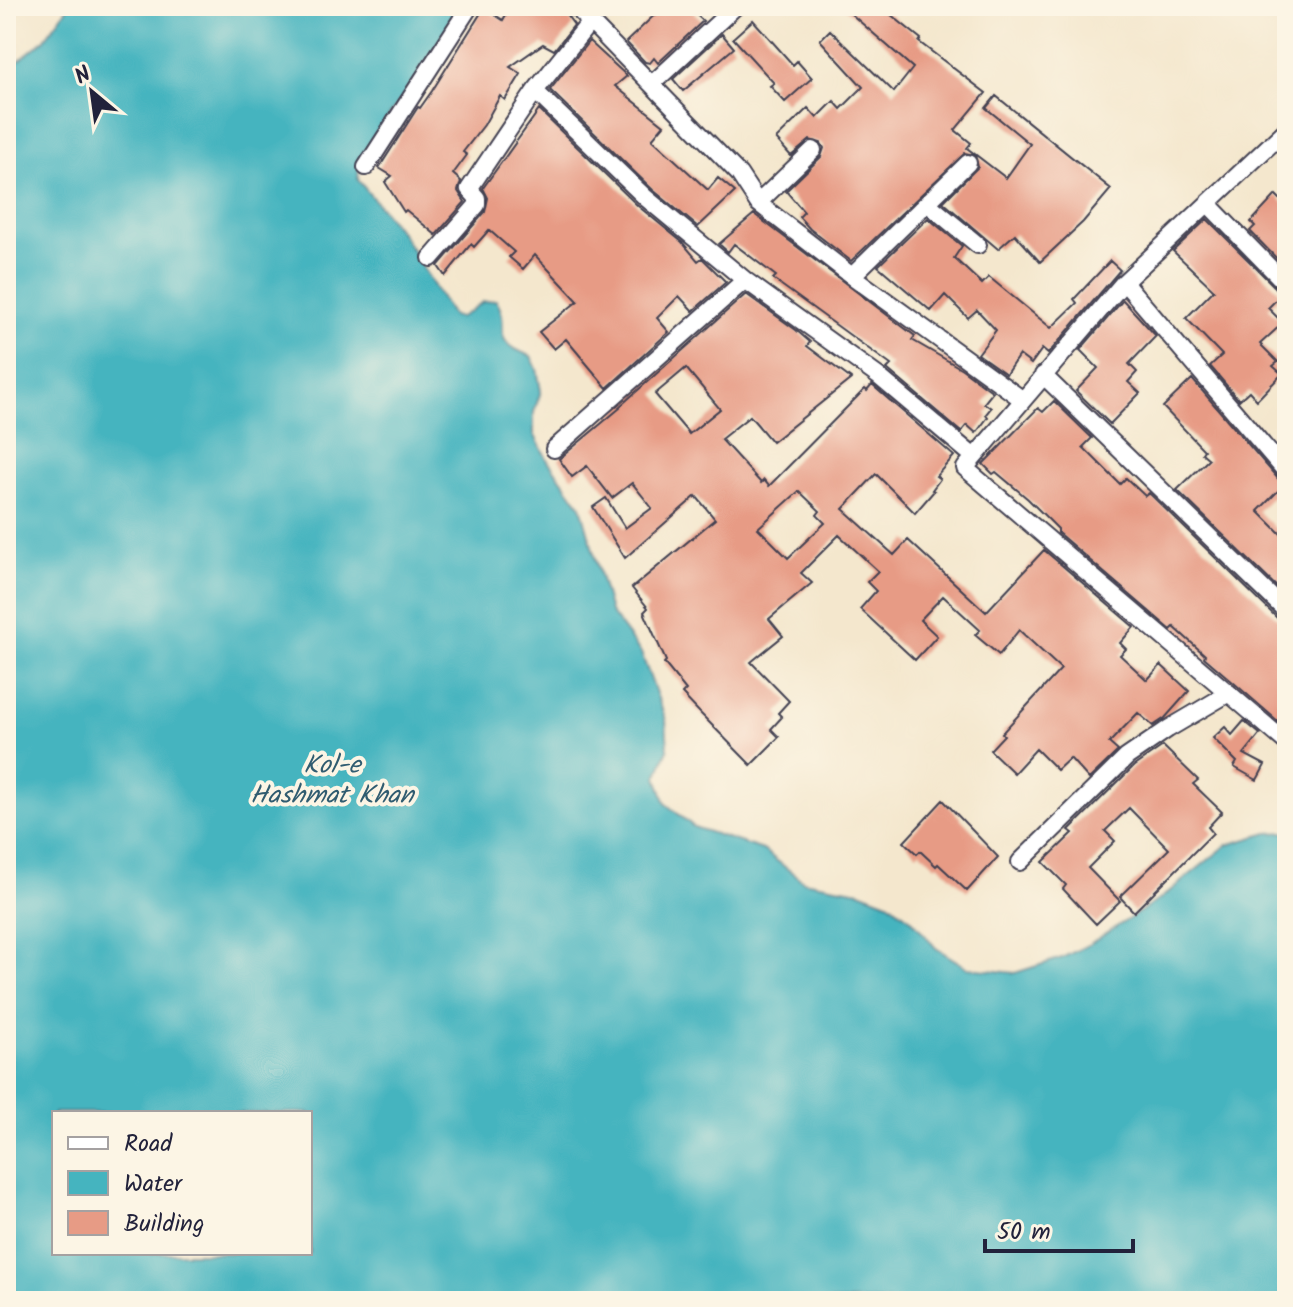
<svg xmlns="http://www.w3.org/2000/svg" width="1293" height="1307" viewBox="0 0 1293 1307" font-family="Kalam,sans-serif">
	<rect width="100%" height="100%" fill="#fcf5e5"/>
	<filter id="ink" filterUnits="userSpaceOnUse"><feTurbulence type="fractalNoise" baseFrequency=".0125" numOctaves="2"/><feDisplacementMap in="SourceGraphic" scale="16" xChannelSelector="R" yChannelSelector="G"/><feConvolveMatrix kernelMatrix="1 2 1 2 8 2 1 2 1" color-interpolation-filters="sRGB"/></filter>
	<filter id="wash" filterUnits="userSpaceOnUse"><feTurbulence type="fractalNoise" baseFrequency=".006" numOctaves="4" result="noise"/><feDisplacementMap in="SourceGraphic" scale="32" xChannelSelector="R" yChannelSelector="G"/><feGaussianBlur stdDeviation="1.8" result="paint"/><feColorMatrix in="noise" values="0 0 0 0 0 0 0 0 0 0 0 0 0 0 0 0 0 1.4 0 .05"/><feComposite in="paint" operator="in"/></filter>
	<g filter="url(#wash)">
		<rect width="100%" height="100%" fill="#f4e7cd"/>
		<!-- water -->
		<path fill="#45b4bf" stroke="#346b7d" stroke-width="2" fill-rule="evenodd" d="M69,6H463L451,37L390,114L359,165L358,180L403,235L452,316L459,318L483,302L496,300C514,328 484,339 531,356L537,369L541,391L534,412V434L547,459L581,506L610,612L641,653L666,720L668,749L657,777L666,804L694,827L763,850L803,881L860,891L888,902L911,919L936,948L968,968L1015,973L1062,958L1088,945L1160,899L1227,845L1268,833L1287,832V1301H6V71L44,40ZM54,1113H310V1253H54Z"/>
		<g id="blocks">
			<!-- building -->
			<path fill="#e79b85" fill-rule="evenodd" d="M511,6H560L574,25L554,50L543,44L510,67L521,74L505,100L500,96L484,125L463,152L467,155L453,174L461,181L458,191L465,202L436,235L406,210L404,212L385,182L392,176L379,168L418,107L420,108L432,91L484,8L503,20Z
				M664,6H687L703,21L658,63L654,58L650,63L645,62L626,42Z
				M842,6H880L921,39L919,42L986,93L955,130L971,143L967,148L1006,178L1030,144L986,108L996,96L1111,189L1083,222L1040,262L1015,234L998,249L943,202L978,167L975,155L965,153L851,261L810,229L799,217L804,212L786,191L821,157L824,148L821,143L810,140L791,156L776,139L808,108L817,118L834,101L841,109L863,87L820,40L830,30L894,92L913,68Z
				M753,20L793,65L797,61L812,78L785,102L770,86L774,83L733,38Z
				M722,34L734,48L683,91L673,79Z
				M589,41L627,76L615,86L664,125L652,139L708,190L718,178L735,192L698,227L653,190L550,90Z
				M539,110L638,206L682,242L698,261L702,258L726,282L693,311L679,296L657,318L669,332L607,388L566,339L554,349L539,332L578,301L535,255L523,269L509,257L514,252L489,230L474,247L471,244L445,276L438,266L485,212L488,198L483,188Z
				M1276,195L1287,206V269L1250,231L1255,226L1251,222Z
				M754,214L915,336L912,340L962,369L993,392L984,403L991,408L986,414L988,417L976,433L967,425L961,432L887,369L891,365L773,279L776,276L734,244L728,252L719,244Z
				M928,218L962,246L954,258L982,284L989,277L1051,328L1077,303L1074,299L1110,261L1120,270L1048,354L1042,349L1031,364L1019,355L1006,374L978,354L996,330L977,310L968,318L945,295L931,311L878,266Z
				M1207,219L1282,294L1268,308L1283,323L1260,344L1278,362L1273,366L1282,374L1257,400L1249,391L1239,400L1210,366L1222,355L1186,318L1214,290L1173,251Z
				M746,294L796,330L810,342L807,346L851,379L772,442L750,416L721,439L761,483L764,480L769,486L865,389L867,391L872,385L954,456L936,476L940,479L932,490L934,491L915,513L876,474L843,509L894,555L908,540L986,612L1044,550L1134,627L1120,643L1126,649L1120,655L1147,680L1161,665L1189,691L1165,718L1153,726L1138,713L1109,743L1118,751L1089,779L1070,758L1057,770L1036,749L1014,773L990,750L1004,735L1002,733L1061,669L1019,630L999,655L975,635L980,630L943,596L920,620L937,636L915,660L860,609L876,591L867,582L878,571L839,535L801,573L812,583L769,619L783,636L751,662L789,701L778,713L782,717L771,729L779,737L751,765L701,714L682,694L686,690L664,663L666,661L644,612L648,608L632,588L715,519L696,496L625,558L593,507L606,498L625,528L652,508L632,483L612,498L587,466L572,477L559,459L620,408L619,407ZM686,368L720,409L689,434L655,394ZM799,491L820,511L817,515L825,523L788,558L758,528Z
				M1123,300L1156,336L1129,364L1137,372L1128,382L1140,393L1110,424L1076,391L1098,368L1080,350Z
				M1192,379L1279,480L1285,484L1258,511L1287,540V597L1177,490L1209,459L1202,453L1204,450L1163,407Z
				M1054,401L1092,438L1083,447L1120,484L1126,478L1145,496L1149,493L1279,620L1287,623V729L1204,657L1205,655L1174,627L1171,630L1058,533V529L1028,499L996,472L993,474L983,464L1038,408L1043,412Z
				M1244,721L1260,734L1244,754L1265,765L1257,780L1234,767L1237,762L1213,738L1225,727L1232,735Z
				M1163,746L1198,780L1193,784L1222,812L1208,827L1213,833L1134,912L1120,897L1169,849L1129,808L1105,831L1115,841L1088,868L1120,901L1096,924L1063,889L1066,885L1043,862L1073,833L1069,830L1134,766Z
				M943,800L998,857L967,891L938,864L936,866L920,851L917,854L904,842Z"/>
		</g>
	</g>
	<g filter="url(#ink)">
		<use href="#blocks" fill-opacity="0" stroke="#424051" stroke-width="2"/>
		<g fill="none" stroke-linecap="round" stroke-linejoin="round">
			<defs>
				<path id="street" d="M575,6L739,174L758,203L852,276L1023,400
					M590,22L535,91L646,198L745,280L878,376L973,456
					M652,84L736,6
					M1287,129L1124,282L965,468L1287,743
					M366,167L470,6
					M758,203L813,150
					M927,203L978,245
					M1208,204L1287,285
					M431,258L477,205V198L469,189L473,183L535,91
					M852,276L968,163
					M1124,282L1287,473
					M1043,375L1287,612
					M554,449L745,280
					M1020,862L1127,757L1168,729L1229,693"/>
			</defs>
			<!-- street casing -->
			<use href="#street" stroke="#424051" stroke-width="20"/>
			<!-- street -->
			<use href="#street" stroke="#fff" stroke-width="16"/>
		</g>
	</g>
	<g text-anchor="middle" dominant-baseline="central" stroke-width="8" stroke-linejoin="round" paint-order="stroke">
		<!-- water labels -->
		<g font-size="26" font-style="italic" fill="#305c70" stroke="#fcf5e5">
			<text x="332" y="766">Kol-e<tspan x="332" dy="30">Hashmat Khan</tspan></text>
		</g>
	</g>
	<!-- margin -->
	<rect width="1293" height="1307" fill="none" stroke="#fcf5e5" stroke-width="32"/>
	<!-- legend -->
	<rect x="52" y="1111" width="260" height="144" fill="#fcf5e5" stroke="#a5a1a1" stroke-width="2"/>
	<rect x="68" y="1137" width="40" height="12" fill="#ffffff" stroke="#a5a1a1" stroke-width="2"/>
	<text x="124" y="1151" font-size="24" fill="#22223b">Road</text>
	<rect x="68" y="1171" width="40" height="24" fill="#45b4bf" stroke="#a5a1a1" stroke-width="2"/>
	<text x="124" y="1191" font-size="24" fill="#22223b">Water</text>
	<rect x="68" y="1211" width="40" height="24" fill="#e79b85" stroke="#a5a1a1" stroke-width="2"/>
	<text x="124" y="1231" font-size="24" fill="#22223b">Building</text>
	<!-- north arrow -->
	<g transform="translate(92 92) rotate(331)" stroke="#fcf5e5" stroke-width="6" paint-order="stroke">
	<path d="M0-6L14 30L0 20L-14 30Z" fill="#22223b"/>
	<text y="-12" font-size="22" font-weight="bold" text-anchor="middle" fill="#22223b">N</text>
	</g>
	<!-- scale -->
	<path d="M985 1239v12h148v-12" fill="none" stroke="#22223b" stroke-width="4"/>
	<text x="997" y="1239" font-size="24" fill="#22223b" stroke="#fcf5e5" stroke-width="6" paint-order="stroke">50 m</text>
</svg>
